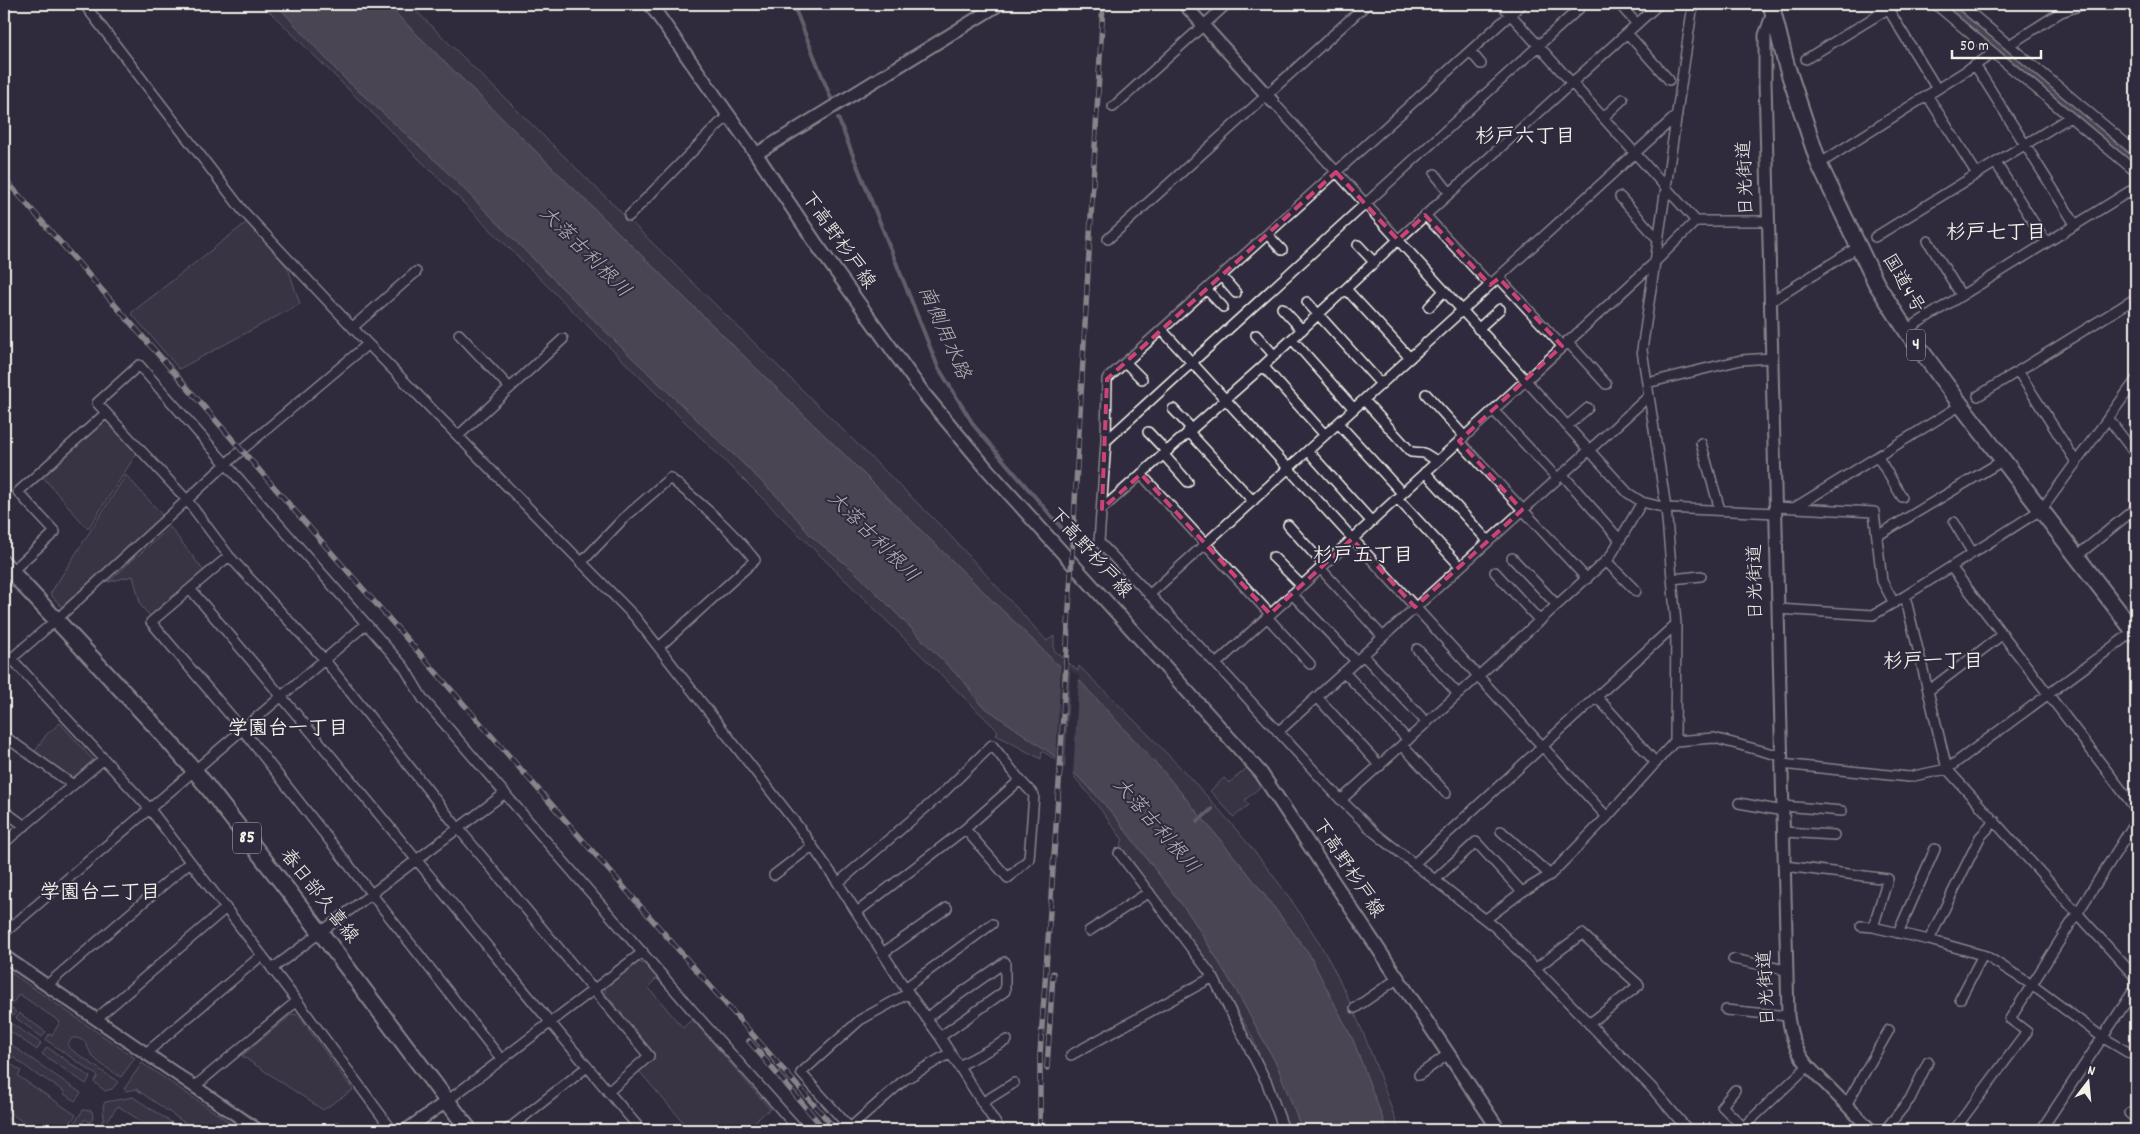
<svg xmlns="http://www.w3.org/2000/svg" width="2140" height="1134" viewBox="0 0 2140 1134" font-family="Dekko,'Klee One',sans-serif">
	<rect width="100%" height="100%" fill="#2f2a3d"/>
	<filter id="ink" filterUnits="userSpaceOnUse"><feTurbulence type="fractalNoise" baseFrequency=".02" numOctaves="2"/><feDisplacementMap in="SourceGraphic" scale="10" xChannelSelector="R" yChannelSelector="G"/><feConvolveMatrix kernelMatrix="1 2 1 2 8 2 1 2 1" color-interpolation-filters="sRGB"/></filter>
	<g filter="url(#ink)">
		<!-- green -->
		<path fill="#454050" stroke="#9c989c" d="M262,4H276L342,76L439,164L619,345L784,503L811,536L852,569L891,608L966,684L980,704L1052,754L1086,784L1113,814L1192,918L1237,992L1277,1065L1302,1130H1288L1252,1036L1217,977L1120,845L1123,840C1099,809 1077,771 1042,751L1041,759L996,735L998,731Z
			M386,4H409L946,531L1047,641L1054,636V650L1078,671L1079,666C1164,749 1252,835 1315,936C1352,996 1376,1064 1399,1130H1387L1353,1040L1308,952L1247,872L1162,770L1078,679L1056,663Z
			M247,222L288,268L300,304L179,369L131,313Z
			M102,420L108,421L137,453L88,529L42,476Z
			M126,475L163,516L63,608L50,594Z
			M170,527L204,571L150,616L141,606L133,576L108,582Z
			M60,723L93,760L72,779L34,753L46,735Z
			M1248,767L1261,786L1245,800L1249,805L1234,817L1210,791L1224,778L1229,783Z
			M638,962L646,964L657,978L648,987L683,1028L692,1019L770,1109L744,1130H690L638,1070L655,1054L605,993V987Z
			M4,968L135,1058L121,1077C112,1071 102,1066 94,1058C87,1052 89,1037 72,1038L68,1044L69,1048L118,1082L112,1089L105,1091L94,1082L98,1076L46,1040L49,1034L52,1035L60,1022L19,994L10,1007L16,1012L13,1016L4,1010Z
			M19,1013L46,1032L42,1037L16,1018Z
			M295,1014L299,1016L353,1090L323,1110L242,1056L291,1015Z
			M12,1024L41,1043L37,1050L8,1030Z
			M4,1040L81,1093L75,1101L64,1094L65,1092L42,1077L41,1078L9,1054L8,1056L4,1053Z
			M47,1047L90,1077L86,1084L42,1054Z
			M4,1059L21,1071L18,1076L76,1115L65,1130H35L4,1109Z
			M142,1063L241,1130H195L136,1089L126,1091L124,1089Z
			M580,1077L517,1130H512Z
			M133,1097L183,1130H154L118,1106L101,1130H96L104,1118L103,1106L105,1102Z
			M83,1110L92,1111L93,1118L90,1122L85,1119L77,1130H70Z
			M4,1116L26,1130H4Z
			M337,1121L348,1128L347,1130H330Z"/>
		<!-- water -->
		<path fill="#6a6670" stroke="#a19ea0" d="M276,4H386L1056,663L1078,679L1162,770L1247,872L1308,952L1353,1040L1387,1130H1302L1277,1065L1237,992L1192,918L1113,814L1086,784L1052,754L980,704L966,684L891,608L852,569L811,536L784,503L619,345L439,164L342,76Z"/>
		<!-- pier -->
		<path fill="#2f2a3d" d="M1061,664L1068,669L1063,767L1056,761Z
			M1070,670L1079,676L1073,776L1065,769Z"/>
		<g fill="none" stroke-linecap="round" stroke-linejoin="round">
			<!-- stream -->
			<path stroke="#a19ea0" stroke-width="4" d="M793,4L831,98
				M815,8L822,4
				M838,118L938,367L975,427L1066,533
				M1198,821L1212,809"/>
			<!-- river -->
			<path stroke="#6a6670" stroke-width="21" d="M1949,4L2136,162"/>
			<defs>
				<path id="minor" d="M84,4L243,211L368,344
					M1501,4L1696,221
					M1619,4L1637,24
					M1693,4L1642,350L1666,508L1676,624L1675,741L1714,738L1781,756
					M1935,4L2136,172
					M1960,4L2136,152
					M1888,9L1937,89
					M1627,33L1669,80
					M2009,45L2061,12L2084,4
					M1470,51L1481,64
					M1806,59L1896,4
					M1975,65L2075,224
					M1927,95L1977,174L2070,117
					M1273,102L1628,493L1642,502L1666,508L1776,513
					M1113,107L1227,4
					M1604,117L1623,99
					M1996,163L2046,242
					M1819,164L1994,53
					M1435,174L1450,193
					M1620,197L1657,238
					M1425,215L1490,285
					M629,216L720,123L729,117
					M1268,235L1282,250
					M1875,237L1977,174
					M1108,239L1367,4
					M1928,241L1961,295
					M1358,245L1374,262
					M1222,277L1236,293
					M1499,278L1562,346
					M1346,289L1410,358
					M1207,290L1223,307
					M1307,302L1381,384
					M1770,302L1858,247
					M1429,307L1444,291
					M1282,308L1302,330
					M353,327L416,272
					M1478,329L1500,309
					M1162,330L1607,817
					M1906,330L2130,191L2136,202
					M459,334L510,388
					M1256,335L1274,355
					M1292,339L1354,409
					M1567,341L1606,384
					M1126,363L1142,379
					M1263,366L1325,435
					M2018,371L2076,462
					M1647,383L1741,360L1771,358
					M1426,394L1464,436
					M1978,396L2136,298
					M1364,400L1411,452L1424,453L1437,461
					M1173,409L1191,428
					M1493,410L1557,478
					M2108,418L2136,455
					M1338,423L1402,493
					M1567,426L1588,408
					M1188,431L1253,501
					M1148,432L1166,451
					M458,436L563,339
					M1106,441L1584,4
					M1459,441L1587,579
					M1701,443L1720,510
					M1308,451L1371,521
					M1163,454L1188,482
					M1878,457L1902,497
					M1425,472L1488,541
					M1141,474L1270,614
					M1562,474L1620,540
					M1397,498L1460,566
					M1642,502L1610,557L1341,800L1375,833L1496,928L1652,1088L1688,1130
					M1776,507L1874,512L1882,581L1894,603
					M1794,508L1961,405
					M1102,509L1263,366L1398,240L1659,4
					M1954,522L1972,552
					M1288,525L1324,565
					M1877,536L2002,461
					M229,556L151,622L242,729L501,1059
					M2077,556L2136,508
					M1273,557L1301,585
					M1512,558L1557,605
					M1606,561L1636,591
					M581,563L623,519L670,478C701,504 730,528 755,560L659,647
					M1951,567L2136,809
					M1320,568L1383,637
					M11,572L55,532L18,492L106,413
					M1495,572L1540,621
					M1672,579L1701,576
					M190,589C344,766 488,952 641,1130
					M1292,594L1356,661
					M1149,595L1677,115
					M1778,609L1873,615L1905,596L2042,509L2136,380
					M1267,617L1310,664
					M2134,631L1947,769L2136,978
					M1417,649L1458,694
					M1363,655L1427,723
					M11,658L149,808L297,1001L392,1130
					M1216,664L1654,263L1696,221H1768
					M4,665L56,620L237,454L368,344L635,617L801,830L838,883L905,988L940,1037L1000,1130
					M1344,672L1408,740
					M1928,691L2003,634
					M1317,697L1380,766
					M1597,697L1656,763
					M1278,732L1649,396
					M4,736L73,785
					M1402,745L1446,793
					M1781,764L1909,777L1947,769L1905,596
					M1341,800L1216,664L1099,542L1106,441L1107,379L1522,4
					M1739,803L1783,811
					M1783,806L1842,811
					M4,811L25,826
					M1501,831L1550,875
					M1784,832L1834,835
					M4,843L104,759
					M1119,853L1213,977L1267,1083L1284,1130
					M1415,863L1676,624
					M1785,866L1888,879L1873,927
					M774,875L812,846
					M1436,879L1476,842L1522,892
					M838,883L944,792L992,745L1020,780L1034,795L1029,859L1008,878L965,829
					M857,912L965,829L1020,780
					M1486,919L1522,892L1550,875L1607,817L1675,741
					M1861,926L1873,927L1929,940L1986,956L2032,985L2102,1037L2136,1057
					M1089,931L1149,892
					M4,933L365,625
					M1898,933L1935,849
					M1929,940L1980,837L1995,821
					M883,953L947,908
					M1733,959L1786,970
					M1536,968L1582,934L1639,985L1589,1024
					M272,969L505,793
					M47,985L190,862
					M905,988L992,924
					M909,993L860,1020L801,1073L850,1128L904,1080L950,1053
					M1960,999L1983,955
					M1355,1008L1397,979
					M1726,1010L1788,1016
					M926,1018L1005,962V991L940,1037
					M96,1019L226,908
					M146,1053L262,955
					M1071,1055L1213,977
					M959,1066L1007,1040
					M1419,1075L1447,1055
					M194,1087L297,1001
					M1735,1090L1722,1106L1743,1127
					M608,1092L649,1056L458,828L324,659L229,556L187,500L97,403L139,365L404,667L423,699L699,1018L799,1130
					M447,1101L643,952
					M982,1103L1014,1083
					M1846,1105L1889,1030
					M2129,1113L2136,1119
					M507,1130L587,1067
					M1740,1130L1808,1066
					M1885,1130L1910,1099L1928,1062
					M1954,1130L2027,1032L2010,1019L2136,821
					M2041,1130L2136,987"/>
				<path id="tertiary" d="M1184,4L1273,102
					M1773,13L1765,35V80L1788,1016C1791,1036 1795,1050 1808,1066L1871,1130
					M756,154L1000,4
					M4,956L258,1130
					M406,1130L447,1101"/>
				<path id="secondary" d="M650,4L756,154L817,245L924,394L987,469L1261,773L1499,1130"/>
				<path id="primary" d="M4,564L159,730L195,771L321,933L469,1130"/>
				<path id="trunk" d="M1771,4L1786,64L1819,164L1876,283L1906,330L1961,405L2136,634"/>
			</defs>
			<!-- minor casing -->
			<use href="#minor" stroke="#f4f1e8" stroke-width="12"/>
			<!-- tertiary casing -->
			<use href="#tertiary" stroke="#f4f1e8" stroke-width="15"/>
			<!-- secondary casing -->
			<use href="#secondary" stroke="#f4f1e8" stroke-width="16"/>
			<!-- primary casing -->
			<use href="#primary" stroke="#f4f1e8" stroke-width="19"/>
			<!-- trunk casing -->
			<use href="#trunk" stroke="#f4f1e8" stroke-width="19"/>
			<!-- minor -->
			<use href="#minor" stroke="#2f2a3d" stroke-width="9"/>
			<!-- tertiary -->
			<use href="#tertiary" stroke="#2f2a3d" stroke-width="11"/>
			<!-- secondary -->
			<use href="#secondary" stroke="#2f2a3d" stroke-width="12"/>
			<!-- primary -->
			<use href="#primary" stroke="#2f2a3d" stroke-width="15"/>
			<!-- trunk -->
			<use href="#trunk" stroke="#2f2a3d" stroke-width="15"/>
			<defs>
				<path id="rail" d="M4,178L836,1130
					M749,1041L825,1130
					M1047,1068L1053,973
					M1040,1130V1054L1060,769L1103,4"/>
			</defs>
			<!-- rail casing -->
			<use href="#rail" stroke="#f4f1e8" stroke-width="5.5"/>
			<!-- rail -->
			<use href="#rail" stroke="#2f2a3d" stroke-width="4" stroke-dasharray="11" stroke-linecap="butt"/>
		</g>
	</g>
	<!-- marked area -->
	<path d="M0 0H2140V1134H0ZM1336,172L1398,240L1425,215L1490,285L1499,278L1562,346L1459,441L1522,510L1415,607L1352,539L1270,614L1141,474L1102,509L1107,379Z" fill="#2f2a3d" fill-opacity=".55" fill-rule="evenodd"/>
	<path fill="none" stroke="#cc4377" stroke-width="4" stroke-dasharray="10 6" stroke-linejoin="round" d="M1336,172L1398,240L1425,215L1490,285L1499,278L1562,346L1459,441L1522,510L1415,607L1352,539L1270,614L1141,474L1102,509L1107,379Z"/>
	<g text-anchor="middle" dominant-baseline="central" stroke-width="4" stroke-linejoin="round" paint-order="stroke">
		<!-- shield labels -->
		<g fill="#2f2a3d" stroke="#b9b5b5" stroke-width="1">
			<rect x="1907" y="329.5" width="18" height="31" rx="4"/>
			<rect x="233" y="822.5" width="28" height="31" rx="4"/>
		</g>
		<g font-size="18" font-weight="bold" fill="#f4f1e8">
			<text x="1916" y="345">4</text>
			<text x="247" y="838">85</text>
		</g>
		<!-- street labels -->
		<g font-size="19" fill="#f4f1e8" stroke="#2f2a3d">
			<text transform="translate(1747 178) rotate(-92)">日光街道</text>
			<text transform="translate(837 241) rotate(55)">下高野杉戸線</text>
			<text transform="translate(1902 284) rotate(60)">国道4号</text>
			<text transform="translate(1089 554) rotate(48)">下高野杉戸線</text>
			<text transform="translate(1757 582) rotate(-91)">日光街道</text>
			<text transform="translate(1347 869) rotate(57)">下高野杉戸線</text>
			<text transform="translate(318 897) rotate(52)">春日部久喜線</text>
			<text transform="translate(1768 988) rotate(-93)">日光街道</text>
		</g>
		<!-- neighbourhood labels -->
		<g font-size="20" font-weight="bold" fill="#f4f1e8" stroke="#2f2a3d">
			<text x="1525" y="138">杉戸六丁目</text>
			<text x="1996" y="234">杉戸七丁目</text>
			<text x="1363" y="557">杉戸五丁目</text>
			<text x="1933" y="663">杉戸一丁目</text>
			<text x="288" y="730">学園台一丁目</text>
			<text x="100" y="894">学園台二丁目</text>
		</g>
		<!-- water labels -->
		<g font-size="20" font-style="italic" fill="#b6b2b2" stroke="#2f2a3d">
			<text transform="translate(584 253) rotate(45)">大落古利根川</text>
			<text transform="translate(943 333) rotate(66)">南側用水路</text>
			<text transform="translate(872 538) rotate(45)">大落古利根川</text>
			<text transform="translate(1155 827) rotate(49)">大落古利根川</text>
		</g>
	</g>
	<!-- margin -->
	<rect width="2140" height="1134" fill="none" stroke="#2f2a3d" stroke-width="20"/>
	<rect x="10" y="10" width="2120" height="1114" fill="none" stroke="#f4f1e8" stroke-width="2" filter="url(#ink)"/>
	<!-- north arrow -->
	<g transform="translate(2088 1082) rotate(16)" stroke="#2f2a3d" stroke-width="4" paint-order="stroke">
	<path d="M0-4L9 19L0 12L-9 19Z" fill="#f4f1e8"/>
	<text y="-8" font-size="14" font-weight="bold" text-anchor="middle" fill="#f4f1e8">N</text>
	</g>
	<!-- scale -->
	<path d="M1952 50v8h89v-8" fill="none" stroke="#f4f1e8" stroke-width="2.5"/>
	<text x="1960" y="50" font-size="15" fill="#f4f1e8" stroke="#2f2a3d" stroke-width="4" paint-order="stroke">50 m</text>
</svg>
